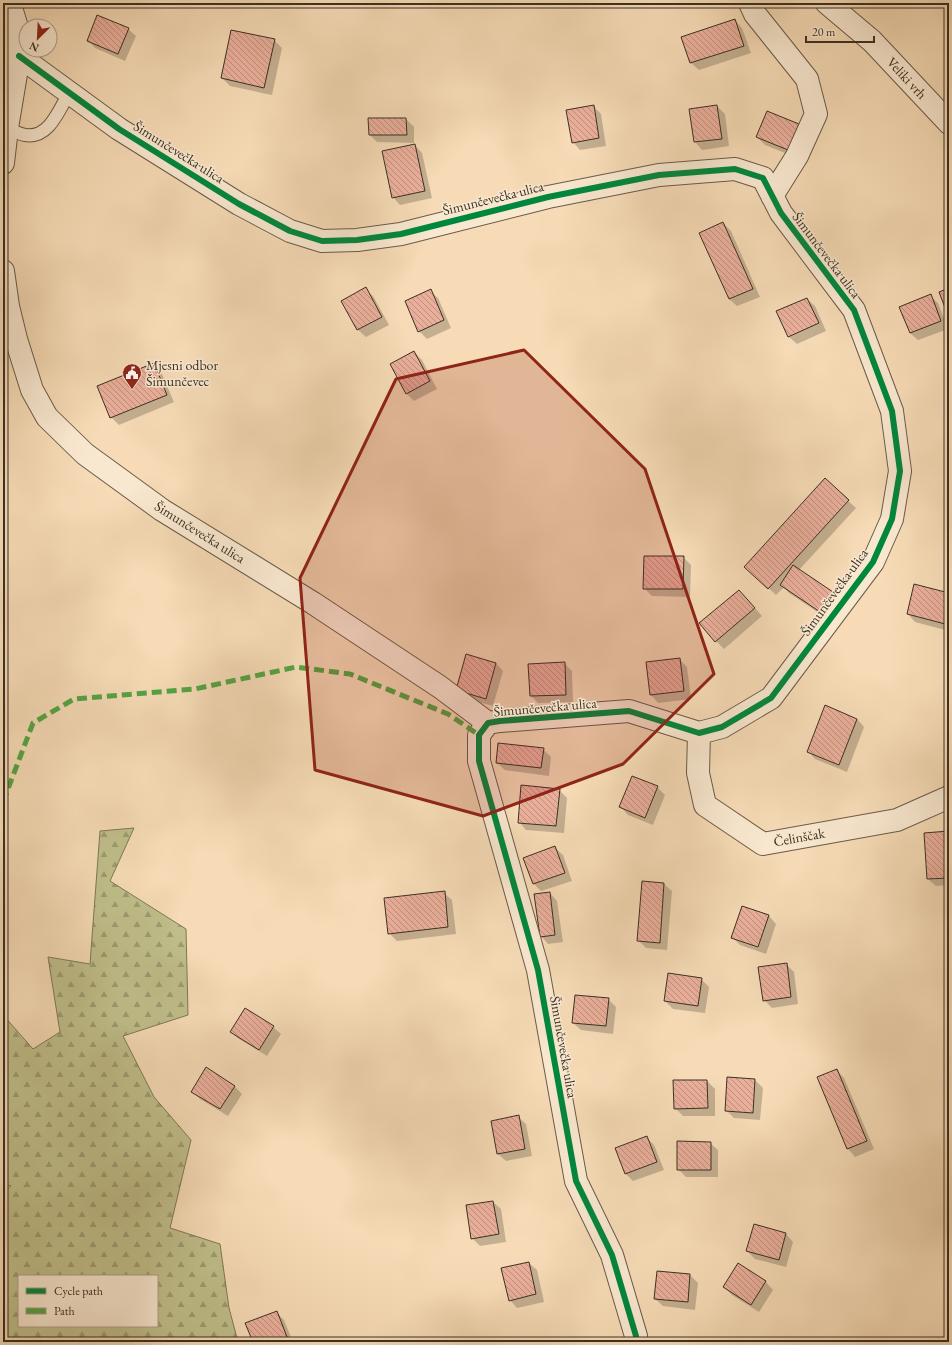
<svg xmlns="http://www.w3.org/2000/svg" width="952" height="1345" viewBox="0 0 952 1345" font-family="'EB Garamond',serif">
	<defs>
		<pattern id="forest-firs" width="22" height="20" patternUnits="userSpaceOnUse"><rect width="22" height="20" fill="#c0bf8b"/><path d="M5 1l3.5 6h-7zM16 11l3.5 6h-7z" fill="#9d9c71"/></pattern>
		<pattern id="building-back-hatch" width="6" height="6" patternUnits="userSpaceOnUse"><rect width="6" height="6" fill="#eaaf9b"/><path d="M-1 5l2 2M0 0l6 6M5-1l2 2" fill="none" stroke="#bf8f7e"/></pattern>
	</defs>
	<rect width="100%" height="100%" fill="#f6dbb6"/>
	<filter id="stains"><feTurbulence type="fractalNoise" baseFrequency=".005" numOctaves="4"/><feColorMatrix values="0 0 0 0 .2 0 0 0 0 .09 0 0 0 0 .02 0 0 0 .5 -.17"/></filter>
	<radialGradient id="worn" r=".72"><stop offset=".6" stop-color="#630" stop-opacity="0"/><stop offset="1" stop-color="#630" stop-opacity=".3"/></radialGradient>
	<!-- forest -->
	<path fill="url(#forest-firs)" stroke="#7e7858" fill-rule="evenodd" d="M134,828L110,881L186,929L188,1015L123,1036L154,1097L191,1140L170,1228L220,1244L229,1308L238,1342H3V1192L11,1186L3,1184V1015L33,1049L60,1032L48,957L90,964L100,831ZM19,1276H157V1326H19Z"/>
	<!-- shadow -->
	<path fill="#0003" d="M735,20L742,28L751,53L699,70L691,63L683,37Z
		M128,29L136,36L125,61L95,48L88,40Z
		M274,40L282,48L272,95L230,86L222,78Z
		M593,106L601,114L606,146L580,150L573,142Z
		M717,106L725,114L729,146L702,150L695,142Z
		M369,119H406L414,127V143L377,142L370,135Z
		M798,125L806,133L795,157L765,145L757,137Z
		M415,145L422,153L432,198L400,205L393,197Z
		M723,223L731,231L760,297L737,306L729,299Z
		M365,289L373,296L389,325L366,337L358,330L342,301Z
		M430,291L438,298L451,328L427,339L419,331Z
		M930,296L938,303L948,329L918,340L910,333Z
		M807,299L815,306L826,331L797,344L789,337L778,312Z
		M414,352L422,360L437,389L414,401L407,394L391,365Z
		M153,364L161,372L174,402L119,425L111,417Z
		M825,480L856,508L799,570L831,621L789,593L784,587L776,595L753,574Z
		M683,557L691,565L690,597L652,596L644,588Z
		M949,594V631L915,622L908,614Z
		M746,598L762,616L724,649L716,641Z
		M467,655L496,663L503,671L493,706L464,698Z
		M679,659L687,667L691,699L658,703L651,695Z
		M564,663L572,671L573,702L538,703L531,696Z
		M857,719L864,727L847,772L815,759L808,751Z
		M543,749L551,757L549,776L505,770L497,763Z
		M657,787L665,795L653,825L628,815L621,807Z
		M559,790L567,798L564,833L526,830L519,822Z
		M949,832V885L936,886L928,879Z
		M555,848L563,855L572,881L541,891L534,884Z
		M643,882L664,884L672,891L667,950L646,948L638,940Z
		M444,893L452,900L456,934L397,941L389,933Z
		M550,893L557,901L563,942L548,944L541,936Z
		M769,916L776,924L766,954L740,945L733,938Z
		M786,964L794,972L798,1004L772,1008L764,1000Z
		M701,979L709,987L705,1013L673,1009L665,1001Z
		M608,999L616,1007L613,1034L581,1030L573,1023Z
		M273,1027L281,1034L267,1056L239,1039L231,1032Z
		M837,1070L844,1078L874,1149L855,1157L848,1149L818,1078Z
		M755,1080L763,1088L760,1120L734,1118L726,1110Z
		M707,1081L715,1089V1116H683L675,1108Z
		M234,1086L242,1094L228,1116L200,1099L192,1091Z
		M518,1117L526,1124L532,1156L506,1161L498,1154Z
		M646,1137L654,1145L664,1170L633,1181L626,1174Z
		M710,1143L718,1150V1177H686L678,1169Z
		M493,1202L501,1209L506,1242L480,1246L472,1238Z
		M754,1225L786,1234L793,1242L786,1267L755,1259L747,1251Z
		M529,1263L537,1270L544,1302L517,1308L510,1300Z
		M738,1265L766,1282L773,1290L759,1312L732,1295L724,1287Z
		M658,1272L690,1275L698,1283L695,1310L663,1306L655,1299Z
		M276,1312L284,1320L293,1342H254Z"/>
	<!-- building -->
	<path fill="url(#building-back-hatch)" stroke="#3b3024" d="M97,15L129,28L118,54L87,41Z
		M735,19L744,46L690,63L681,37Z
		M231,30L275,39L264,88L221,78Z
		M594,105L599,138L572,143L566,110Z
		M717,105L722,139L694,142L689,109Z
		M767,111L799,124L788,150L756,137Z
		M368,118H406L407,135H369Z
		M415,144L425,191L392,198L382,151Z
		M723,222L753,289L729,299L699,233Z
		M366,287L382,317L357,330L341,301Z
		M949,288V318L939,292Z
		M431,289L444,320L418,332L405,301Z
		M931,294L941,321L910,333L899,307Z
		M807,298L819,323L788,337L776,311Z
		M414,351L430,381L406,394L390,364Z
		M154,363L167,395L110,418L97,386Z
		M825,478L849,500L768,589L744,567Z
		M644,556H684L683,589H643Z
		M793,565L836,594L823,614L780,585Z
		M914,584L949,593V625L907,614Z
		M739,590L755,608L715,642L699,623Z
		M466,654L496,663L486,699L456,690Z
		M680,658L684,691L650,695L646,662Z
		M565,662L566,695L530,696L528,664Z
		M825,705L857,719L839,765L807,752Z
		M498,743L544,748L541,768L496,763Z
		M632,776L658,786L645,818L619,807Z
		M521,785L560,789L556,826L518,823Z
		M949,831V878L927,879L924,833Z
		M555,846L565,873L533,884L523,858Z
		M642,881L664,883L660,943L637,941Z
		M445,891L448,927L388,934L384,898Z
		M550,892L555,935L540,937L534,894Z
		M742,906L769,915L758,947L731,938Z
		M787,963L791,997L763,1001L758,967Z
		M668,973L702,978L698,1006L664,1001Z
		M575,995L609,998L606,1026L572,1023Z
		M245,1008L274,1026L259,1050L230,1032Z
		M206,1067L235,1086L220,1109L191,1092Z
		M837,1069L867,1141L847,1149L817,1077Z
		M727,1077L755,1079L753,1113L725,1111Z
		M673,1080H707L708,1108L674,1109Z
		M519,1115L525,1149L497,1154L491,1121Z
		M647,1136L657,1162L625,1174L615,1148Z
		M677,1141L711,1142V1170H677Z
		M493,1201L499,1234L471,1239L466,1205Z
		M754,1224L786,1233L779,1260L746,1251Z
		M529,1262L536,1294L509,1301L501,1268Z
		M738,1263L766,1281L751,1305L723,1287Z
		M657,1271L690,1274L688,1302L654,1299Z
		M277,1311L287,1337L274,1342H253L245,1323Z"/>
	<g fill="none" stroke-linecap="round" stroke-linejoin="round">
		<defs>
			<path id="lane" d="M7,128C12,130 19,134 25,135C49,139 59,110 69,93"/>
			<path id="street" d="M750,3L755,14L807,79L816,114L797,156L772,196
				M827,3L872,41L949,123
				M19,56L119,129L239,204L290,231L322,241L357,240L401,234L548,197L659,175L735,169L763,178L781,213L854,310L892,411L900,471L892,519L873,562L771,698L722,727L699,733L629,711L500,721L488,723L479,735V761L538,970L576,1181L612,1255L636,1336V1342
				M3,163L7,128L19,56V34L12,11L8,3
				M3,271L8,306L16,339L32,390L47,417L85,454L162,510L313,603L440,687L488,723
				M699,733L698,773L705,805L763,844L897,820L949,797"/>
		</defs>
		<!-- lane casing -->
		<use href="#lane" stroke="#6a5b48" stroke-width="14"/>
		<!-- street casing -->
		<use href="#street" stroke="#6a5b48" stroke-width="24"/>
		<!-- lane -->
		<use href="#lane" stroke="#f9e8d0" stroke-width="12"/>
		<!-- street -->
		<use href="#street" stroke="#f9e8d0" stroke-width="22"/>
		<!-- quiet -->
		<path stroke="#54a442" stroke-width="5" stroke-dasharray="10 5" stroke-linecap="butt" d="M3,802L33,723L74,699L195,689L296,667L350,674L448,714L479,735"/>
		<defs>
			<path id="cycleway" d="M19,56L119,129L239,204L290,231L322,241L357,240L401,234L548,197L659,175L735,169L763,178L781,213L854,310L892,411L900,471L892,519L873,562L771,698L722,727L699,733L629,711L500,721L488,723L479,735V761L538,970L576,1181L612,1255L636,1336V1342"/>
		</defs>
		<!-- cycleway casing -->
		<use href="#cycleway" stroke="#f9e8d0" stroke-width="8"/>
		<!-- cycleway -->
		<use href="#cycleway" stroke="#00873e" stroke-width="6"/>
	</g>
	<!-- marked area -->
	<path fill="#8f2418" fill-opacity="0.2" stroke="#8f2418" stroke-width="3" stroke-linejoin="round" d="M524,350L645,469L714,674L623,764L483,816L315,770L300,578L396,379Z"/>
	<!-- icons -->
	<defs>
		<symbol id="civic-pin" viewBox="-11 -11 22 30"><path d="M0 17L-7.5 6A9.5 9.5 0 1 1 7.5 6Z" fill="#8f2418" stroke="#f9e8d0"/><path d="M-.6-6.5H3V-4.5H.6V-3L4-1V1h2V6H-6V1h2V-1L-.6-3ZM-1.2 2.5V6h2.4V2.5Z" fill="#fff"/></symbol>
	</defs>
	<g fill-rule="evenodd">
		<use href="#civic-pin" x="121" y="362" width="22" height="30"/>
	</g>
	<g text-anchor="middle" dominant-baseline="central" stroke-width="3" stroke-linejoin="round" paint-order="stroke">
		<!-- street labels -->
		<g font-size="14" fill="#3b3024" stroke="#f9e8d0">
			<text transform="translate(907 78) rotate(47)">Veliki vrh</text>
			<text transform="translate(179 152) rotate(32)">Šimunčevečka ulica</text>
			<text transform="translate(493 198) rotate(-14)">Šimunčevečka ulica</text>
			<text transform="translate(827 255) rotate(53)">Šimunčevečka ulica</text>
			<text transform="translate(200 532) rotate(32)">Šimunčevečka ulica</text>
			<text transform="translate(834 592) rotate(-54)">Šimunčevečka ulica</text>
			<text transform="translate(545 707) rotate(-5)">Šimunčevečka ulica</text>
			<text transform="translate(799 837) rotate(-10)">Čelinščak</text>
			<text transform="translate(564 1047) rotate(80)">Šimunčevečka ulica</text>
		</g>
		<!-- poi labels -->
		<g font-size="14" fill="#3b3024" stroke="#f9e8d0" text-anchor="start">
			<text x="146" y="365">Mjesni odbor<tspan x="146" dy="16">Šimunčevec</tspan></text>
		</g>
	</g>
	<!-- margin -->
	<rect width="952" height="1345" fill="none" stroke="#f6dbb6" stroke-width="16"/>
	<rect x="4" y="4" width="944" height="1337" fill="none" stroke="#3b3024" stroke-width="2"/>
	<rect x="8" y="8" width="936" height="1329" fill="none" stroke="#3b3024"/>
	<!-- legend -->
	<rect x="18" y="1275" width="140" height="52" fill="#f9e8d0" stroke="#ad9e8b"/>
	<rect x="26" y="1288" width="20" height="6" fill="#00873e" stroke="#ad9e8b"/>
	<text x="54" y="1295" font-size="12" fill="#3b3024">Cycle path</text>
	<rect x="26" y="1308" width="20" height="6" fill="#54a442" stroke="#ad9e8b"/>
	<text x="54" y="1315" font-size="12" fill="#3b3024">Path</text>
	<!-- north arrow -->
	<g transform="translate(38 38) rotate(204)"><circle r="19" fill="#f9e8d0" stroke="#ad9e8b"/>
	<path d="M0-3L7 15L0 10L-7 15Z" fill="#8f2418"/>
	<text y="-6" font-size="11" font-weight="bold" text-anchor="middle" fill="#3b3024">N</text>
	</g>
	<!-- scale -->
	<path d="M806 36v6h68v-6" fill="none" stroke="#3b3024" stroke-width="2"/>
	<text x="812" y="36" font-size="12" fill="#3b3024" stroke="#f9e8d0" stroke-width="3" paint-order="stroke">20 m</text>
	<rect width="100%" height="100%" filter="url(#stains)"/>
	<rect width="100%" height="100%" fill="url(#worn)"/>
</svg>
